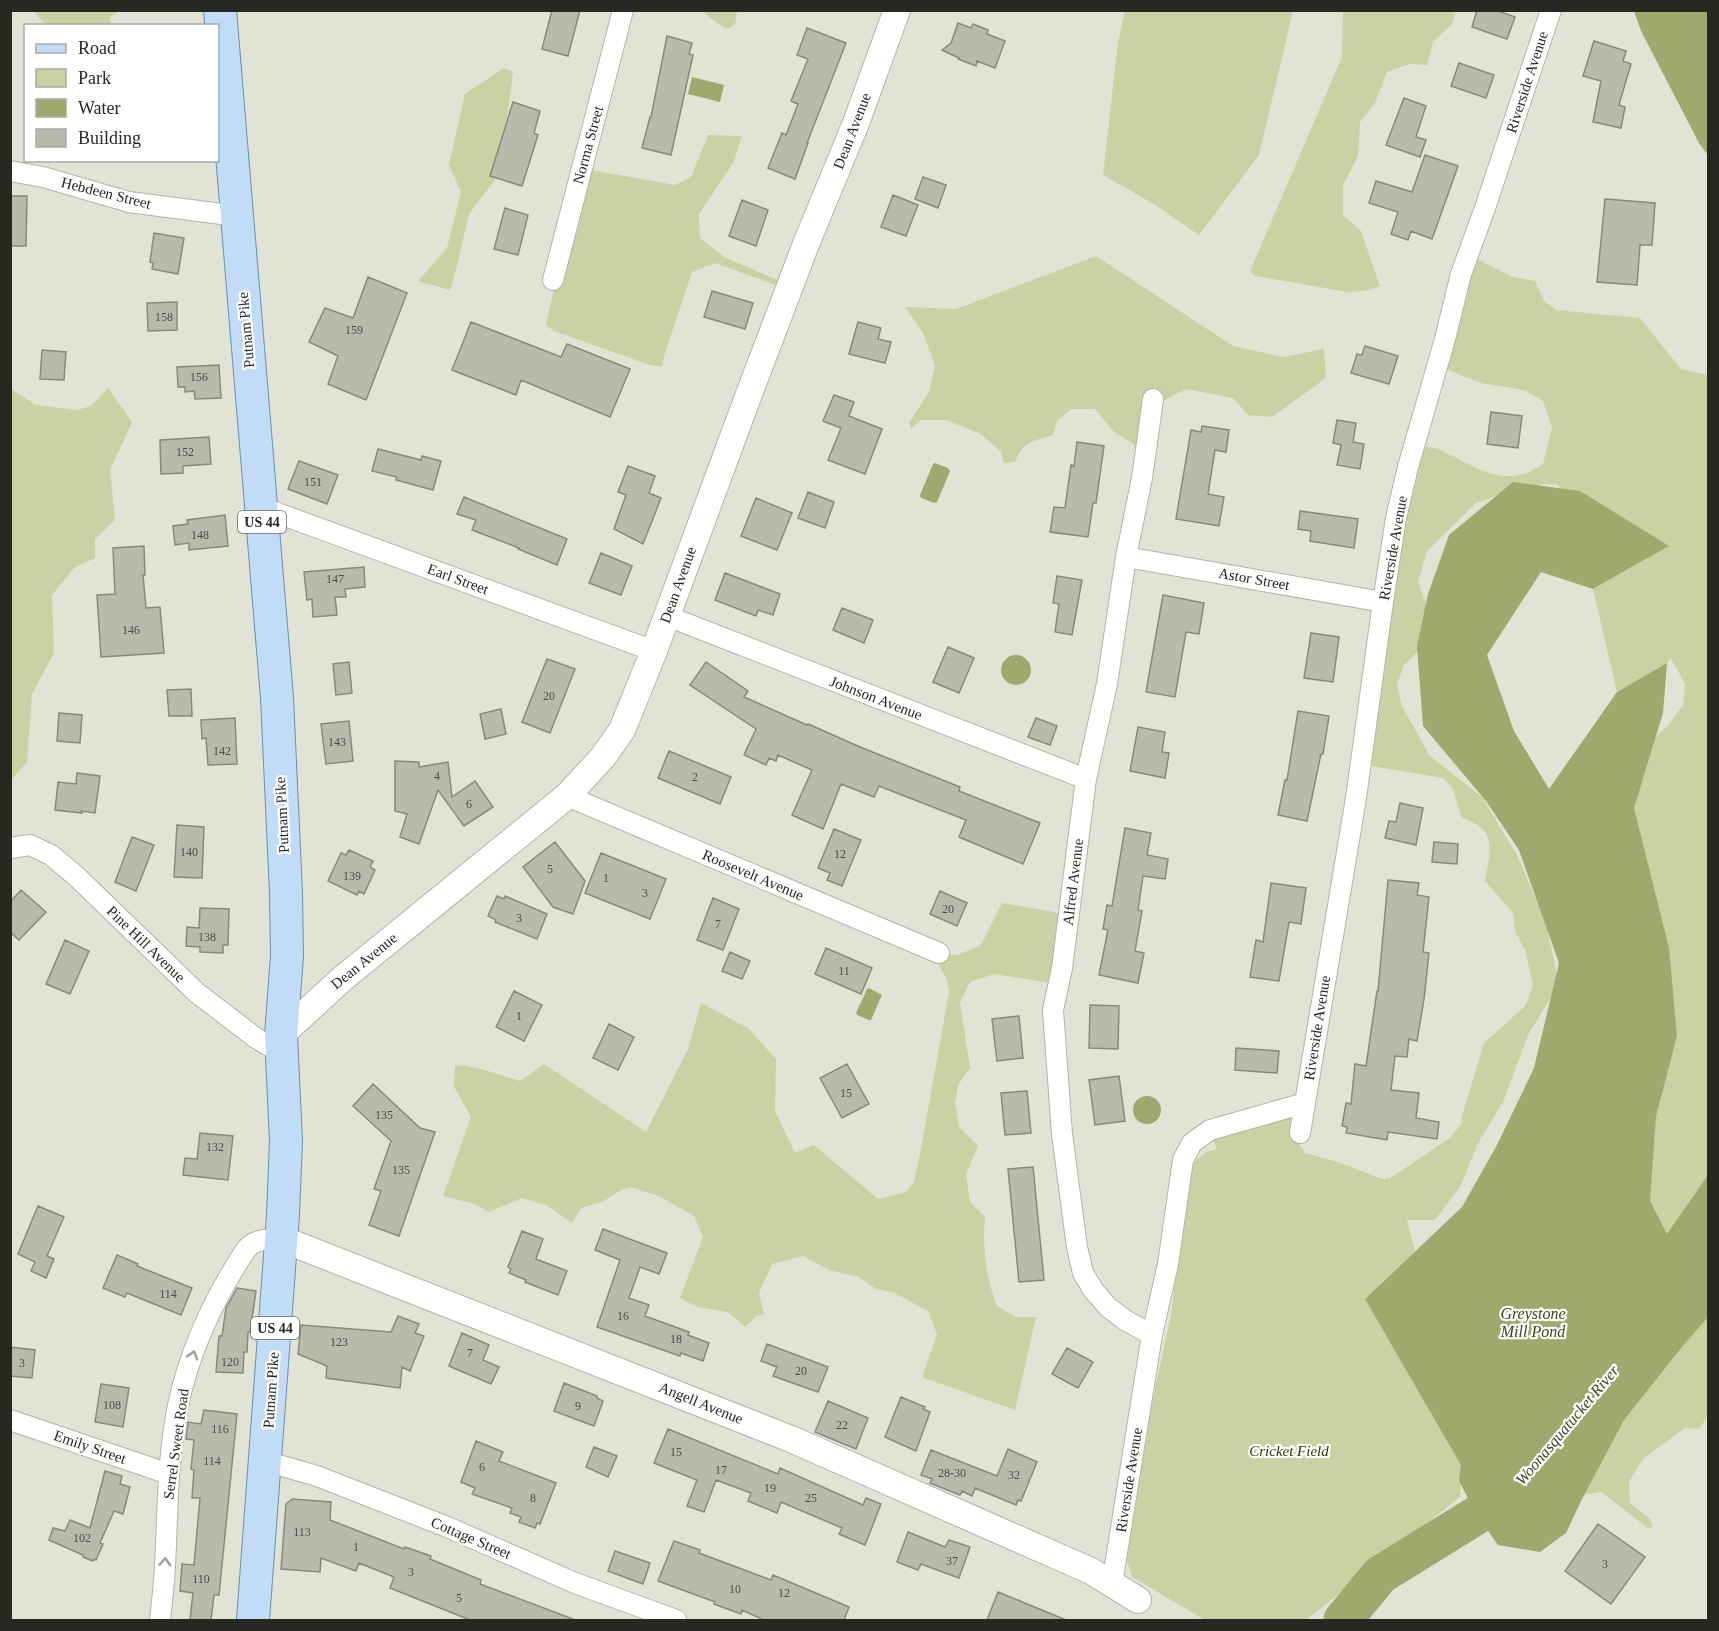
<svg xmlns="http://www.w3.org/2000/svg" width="1719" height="1631" viewBox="0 0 1719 1631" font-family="'Times New Roman',serif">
	<rect width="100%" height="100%" fill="#e1e4d4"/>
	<!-- green -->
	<path fill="#c9d2a2" d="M34,11H120L110,17L111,26L45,25Z
		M704,11H737L735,25L726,29L705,14Z
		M1125,11H1293L1259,155L1199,235L1157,206L1103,175L1118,42Z
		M1343,11L1451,10L1455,14L1451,25L1433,42L1427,65L1409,64L1387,72L1375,103L1360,122L1358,156L1343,185V215L1361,231L1380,286L1365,291L1348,292L1255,276L1250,271L1342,57Z
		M504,68L513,72L500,173L469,214L456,270L450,290L418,281L447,248L461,192L449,165L465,94Z
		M708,135L742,136L733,163L699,214L700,238L724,257L791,286L787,289L715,263L692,272L664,356L662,367L650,365L554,331L546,325L580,169H585L675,185L691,177Z
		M1465,253L1513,277L1535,281L1544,301L1556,310L1640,318L1681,369L1708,375V1206L1672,1243L1647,1208L1651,1178L1656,1117L1677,1036L1621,864L1629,758L1667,727L1683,705L1685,684L1671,658L1667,663L1617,692L1593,589L1647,559L1583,519L1558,485L1542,484L1516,499L1496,496L1476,503L1427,551L1418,582L1434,624L1424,646L1404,665L1397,684L1402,706L1429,755L1482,797L1518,857L1546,923L1559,984L1528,1035L1503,1102L1478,1143L1460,1187L1435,1220H1407L1415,1251L1365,1299L1462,1465L1460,1497L1306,1620H1205L1132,1577L1127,1560L1152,1403L1171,1315L1181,1235L1193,1163L1206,1152L1217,1149L1209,1129L1288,1118L1296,1120L1295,1137L1305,1153L1338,1162L1385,1180L1387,1177L1389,1179L1451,1137L1461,1124L1462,1116L1484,1043L1526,1005L1533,985L1525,950L1515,931L1513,913L1485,881C1490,851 1499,830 1462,818L1452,787L1443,778L1359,764L1409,445C1418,446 1429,446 1438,449C1475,465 1503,492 1543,464L1552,427L1543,401L1524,390L1481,383L1433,364Z
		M1096,256L1233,346L1283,357L1324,349L1326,378L1272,417L1248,415L1233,398L1186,389L1148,409L1141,449L1113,431L1095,409H1071L1057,421L1053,435C1032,442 1024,440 1015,462L1004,463L1001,452L981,434L946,420H921L911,429L909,423L929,392L935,365L923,333L905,307L956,309Z
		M108,388L132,422L110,470L115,520L95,539V558L74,568L52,595L54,653L32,694L27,762L11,780V389L36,405L77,410L91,406Z
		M1002,903L1054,912L1062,916L1050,983L994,974L970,982L960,1003L970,1068L958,1085L955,1103L959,1127L978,1146L966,1174L970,1202L985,1217C982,1247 986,1278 997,1306L1016,1317H1036L1015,1410L922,1377L937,1335L928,1311L892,1292L876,1289L859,1277L829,1270L803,1256L772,1264L759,1293L764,1314L756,1316L745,1327L728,1312L697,1307L680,1298L703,1237L694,1216L659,1196L630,1187L619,1191L604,1201L581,1208L572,1223L548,1206L522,1198L489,1212L475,1204L443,1196L471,1117L454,1087L455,1066C468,1063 506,1077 520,1081L544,1064L646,1132L688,1049L701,1003L748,1028L776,1059L775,1111L795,1153L814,1145L878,1199L906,1192L914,1182L920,1154L949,992L947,979L931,952L958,955L981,945Z
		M1708,1312V1414L1700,1429L1685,1428L1643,1459L1629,1481L1630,1503L1650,1519L1653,1527L1648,1528L1601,1492L1574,1497L1599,1454L1665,1359Z"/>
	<!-- water -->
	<path fill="#9fa96d" d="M1634,11H1708V155L1699,143L1641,31Z
		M692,77L724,85L720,102L688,94Z
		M935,463L948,468L950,471L937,502L934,503L921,498L920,495L933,464Z
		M1513,482L1580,491L1669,546L1593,589L1541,572L1487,655L1514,731L1549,789L1617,692L1667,663L1663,713L1634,808L1669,948L1677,1036L1656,1117L1650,1201L1667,1234L1708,1175V1317L1681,1348L1624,1420L1582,1499L1566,1533L1540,1552L1498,1545L1477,1515L1459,1481L1461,1465L1365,1299L1462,1207L1497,1145L1534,1068L1559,963L1519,850L1486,801L1423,726L1417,646L1428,594L1449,535Z
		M1001 670a15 15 0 1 1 30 0a15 15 0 1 1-30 0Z
		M869,988L882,995L871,1020H869L857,1015L856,1013L867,989Z
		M1133 1110a14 14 0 1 1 28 0a14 14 0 1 1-28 0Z"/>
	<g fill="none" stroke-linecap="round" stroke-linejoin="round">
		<!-- river -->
		<path stroke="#9fa96d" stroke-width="39" d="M1343,1620L1380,1575L1477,1515L1520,1485"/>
	</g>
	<!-- building -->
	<path fill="#b8bbac" stroke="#878a7b" stroke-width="1.5" d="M552,10H580L568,56L542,49Z
		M1477,10H1496L1515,17L1507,39L1472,27Z
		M958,23L971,28L973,24L988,30L987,34L1005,41L995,68L977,61L976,66L958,59L959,58L942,50L951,43Z
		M807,28L846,43L807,143H808L795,179L768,168L782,133L786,135L798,104L791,101L808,59L797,55Z
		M667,36L692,43L689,54L693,55L671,155L642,148L650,117H651Z
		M1594,41L1626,51L1623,61L1631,64L1619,105L1625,107L1621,128L1593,122L1601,81L1583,76Z
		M1459,63L1494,75L1486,98L1451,86Z
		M1404,98L1426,106L1416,137L1426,140L1420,157L1386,145Z
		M513,102L540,111L534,133L538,135L522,186L490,176Z
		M1425,155L1458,166L1432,239L1411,231L1408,240L1391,234L1398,212L1369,203L1376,181L1412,192Z
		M923,177L946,185L938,208L915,199Z
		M893,195L918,205L906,236L881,227Z
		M10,196H27L26,246H10Z
		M1605,199L1655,203L1652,245H1640L1637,285L1597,282Z
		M742,200L768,210L756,246L729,236Z
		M505,208L528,215L518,255L494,249Z
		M154,233L184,238L178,274L152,269L153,263L150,262Z
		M368,277L407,293L366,400L328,384L338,356L309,342L325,308L353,318Z
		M712,291L753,303L745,329L704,317Z
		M177,302V330L148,331L147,303Z
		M471,322L561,357L567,344L630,369L610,417L521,380L516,395L452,370Z
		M858,322L881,328L878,339L891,342L885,363L849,354Z
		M1365,346L1398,356L1389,384L1351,373L1357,354L1362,355Z
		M42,350L66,352L64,380L40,379Z
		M219,365L221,398L195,399L194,391L185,392V387H178L177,367Z
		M834,395L854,402L849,416L882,429L865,474L828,460L841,428L823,421Z
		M1491,412L1522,416L1518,448L1487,444Z
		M1337,420L1356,423L1353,442L1364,444L1360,469L1337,465L1341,445L1333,443Z
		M1202,426L1229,430L1226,452L1215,450L1208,494L1224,497L1219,526L1176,519L1191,430L1201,432Z
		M209,437L211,464L183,466V473L161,474L160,440Z
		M1077,442L1104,446L1096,503H1093L1088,537L1050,532L1054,507L1065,508L1071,465L1074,466Z
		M378,449L421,460L422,456L441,461L433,490L396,480L397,477L372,471Z
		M299,461L338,475L327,504L288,489Z
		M628,466L655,476L649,493L661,498L643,544L614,529L626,495L618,492Z
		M808,492L834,502L825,528L798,518Z
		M464,497L567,539L557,565L518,549L519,548L472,530L476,520L457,514Z
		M756,498L792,513L777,550L741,536Z
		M1300,511L1358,519L1354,548L1310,541L1311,531L1298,529Z
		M225,515L228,546L189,550V543L175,545L173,526L188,524L187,520Z
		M144,546L145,575H143L146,608L160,607L164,653L101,657L97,595L115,594L113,548Z
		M601,553L632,566L621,595L589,583Z
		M364,567L365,587L345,589L346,597H335L337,615L313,617L312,599L307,600L304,572Z
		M725,573L780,594L773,615L758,610L756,616L715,600Z
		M1057,576L1082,580L1072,635L1055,632L1059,604L1053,603Z
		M1163,595L1204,603L1199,634L1186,632L1175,697L1146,692Z
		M842,608L873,620L864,643L833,630Z
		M1311,633L1339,637L1333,682L1304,678Z
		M948,647L974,658L959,693L933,682Z
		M547,659L575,669L550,733L522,722Z
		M349,662L352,693L336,695L333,664Z
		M706,662L748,691L744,697L807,725L808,724L860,747L960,787L959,791L1040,823L1023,864L959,837L966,820L879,786L874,797L841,784L823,829L792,815L812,770L778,755L776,761L769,758L766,765L744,755L756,729L690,685Z
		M191,689L192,716H169L167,690Z
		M501,709L506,734L485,739L480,714Z
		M1298,711L1329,716L1323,754H1321L1307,821L1278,815L1285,780H1287Z
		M59,713L82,715L80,743L57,741Z
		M235,718L237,764L208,765L206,738L202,739L201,720Z
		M1036,718L1057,726L1050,745L1028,737Z
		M349,721L353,761L326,764L321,724Z
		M1138,727L1165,732L1162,752L1169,753L1165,778L1130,771Z
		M669,751L731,777L720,804L658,778Z
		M395,761L419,762V767L448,762L452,797L475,781L493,807L464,826L438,790L419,844L400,837L407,814L395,811Z
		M77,773L100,776L95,813L81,811L82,813L55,810L58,782L76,784Z
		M1400,803L1423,808L1416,845L1385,838L1389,821L1396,822Z
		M177,825L204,827L202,878L174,877Z
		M1125,828L1151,833L1147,855L1168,859L1165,879L1143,876L1138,910L1142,911L1135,951L1144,953L1138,983L1099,975L1108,930L1103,929L1107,905L1112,906Z
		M834,829L861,840L842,886L827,880L830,873L818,868Z
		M132,837L154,845L136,891L115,882Z
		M555,842L585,881L573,914L553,907L523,867Z
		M1434,842L1458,844L1457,864L1432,862Z
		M349,850L373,861L370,867L375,870L364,894L359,891L357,895L328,881L341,853L346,855Z
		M601,853L666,879L650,919L585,893Z
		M1388,880L1419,883L1417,895L1429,897L1423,952L1429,953L1424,999L1417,1041L1409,1039L1407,1057L1395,1056L1391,1090L1419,1093L1416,1118L1439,1122L1437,1139L1388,1132L1387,1140L1346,1133L1347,1127L1342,1126L1346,1103L1351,1104L1355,1064L1366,1066L1377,991H1378Z
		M1271,883L1306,888L1301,924L1289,922L1279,981L1250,977L1256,940L1263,942Z
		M21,890L46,912L19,940L10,932V902Z
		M940,891L967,903L957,926L930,914Z
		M497,896L504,899L505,896L547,914L537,939L495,922L496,920L488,916Z
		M713,898L739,909L723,950L697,940Z
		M200,908L229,909L228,945H223V953L200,952V947L186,946L187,927L199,928Z
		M65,940L89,951L70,994L46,984Z
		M826,948L872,968L861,994L815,974Z
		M730,952L750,961L742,979L722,971Z
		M514,991L542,1005L524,1041L496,1027Z
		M1090,1005L1119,1006L1118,1049L1089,1048Z
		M1019,1016L1023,1058L997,1061L992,1019Z
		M609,1024L634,1037L618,1070L593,1058Z
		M1236,1048L1279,1051L1277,1073L1235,1070Z
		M847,1064L869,1104L842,1118L820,1078Z
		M1119,1076L1125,1121L1095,1125L1089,1080Z
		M373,1084L420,1128L435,1132L399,1236L369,1225L381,1191L374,1189L391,1141L353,1106Z
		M1027,1091L1031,1133L1005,1135L1001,1093Z
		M200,1133L233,1136L228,1180L183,1175L185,1158L197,1159Z
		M1033,1167L1044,1280L1019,1282L1008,1169Z
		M38,1206L64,1217L47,1256L54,1259L46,1278L31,1271L35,1262L18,1254Z
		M603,1229L667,1253L659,1274L640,1267L629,1298L649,1305L645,1316L689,1332L688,1335L709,1343L703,1361L681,1353L680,1356L597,1327L620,1260L595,1250Z
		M522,1231L543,1239L536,1259L567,1271L558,1295L525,1282L526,1280L509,1273L511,1269L508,1267Z
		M117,1255L138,1264L137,1266L192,1288L181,1315L127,1293L125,1297L103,1288Z
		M237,1288L256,1291L250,1332H248L247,1352H244L243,1373L216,1372L219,1336H222L226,1308Z
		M398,1316L419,1324L415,1333L424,1336L410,1371L402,1367L400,1388L326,1378L327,1366L298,1354L301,1325L391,1332Z
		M462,1333L489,1345L483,1360L499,1367L491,1384L449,1366Z
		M767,1344L828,1367L818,1392L773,1376L777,1367L761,1361Z
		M10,1347L35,1350L32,1378L10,1376Z
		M1067,1348L1093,1362L1078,1388L1052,1374Z
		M564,1383L597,1396V1398L603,1401L594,1426L554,1411Z
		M101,1384L129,1388L123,1427L95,1422Z
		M901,1397L925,1407L923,1409L930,1412L916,1451L885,1437Z
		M828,1401L868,1418L856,1449L815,1432Z
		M204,1410L237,1414L219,1595H214L211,1620H190L193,1593L180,1591L182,1564L194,1565L200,1498H192L194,1470L191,1469L194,1440L186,1439L188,1422L201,1424Z
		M668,1429L778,1474L780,1468L863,1505L866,1498L881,1504L865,1545L839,1534L842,1528L781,1502L777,1513L748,1501L751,1493L716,1480L704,1512L687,1506L697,1480L654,1463Z
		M476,1441L503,1452L499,1461L556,1483L540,1524L537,1523L535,1528L519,1522L521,1517L510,1513L512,1508L472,1494L475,1488L461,1482Z
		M594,1447L617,1456L608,1477L586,1467Z
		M1008,1449L1037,1462L1021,1501L1018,1500L1016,1505L975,1488L972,1496L962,1491L960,1495L930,1483L932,1479L921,1475L931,1450L997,1476Z
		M105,1471L122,1476L120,1484L130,1487L123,1514L114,1511L100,1543L103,1544L96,1560L94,1559L93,1561L83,1557V1555L49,1540L53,1528L65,1531L70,1520L90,1528Z
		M292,1499L331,1502L330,1520L404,1549L405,1547L431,1556L430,1559L481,1580L480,1584L573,1619L572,1620H470L390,1588L394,1577L359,1563L356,1571L321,1558L320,1572L281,1569L286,1504Z
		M1598,1524L1645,1557L1611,1604L1565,1571Z
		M908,1532L945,1547L949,1540L970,1547L959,1578L921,1564L918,1570L897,1562Z
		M674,1541L700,1550L699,1553L771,1580L773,1575L849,1607L844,1620H764L742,1610L741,1614L714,1604L715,1602L658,1581Z
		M615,1551L650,1563L643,1584L608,1571Z
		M998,1592L1066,1620H987Z"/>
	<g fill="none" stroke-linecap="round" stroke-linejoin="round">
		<defs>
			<path id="minor" d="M10,171L43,177L129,202L237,216
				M553,280L623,10
				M261,507L654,651
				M1126,557L1383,602
				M667,616L1086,779
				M567,796L939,953
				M10,848L30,845L51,855L76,876L197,993L256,1038L281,1053
				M1300,1133L1356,798L1383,602L1396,518L1408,467L1445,339L1461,274L1485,208L1551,10
				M1152,1335L1125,1320L1108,1307L1094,1291L1083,1273L1077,1247L1062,1134L1053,1010L1062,968L1086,779L1107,684L1126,557L1142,478L1153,399
				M10,1420L169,1474
				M265,1461L317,1476L445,1526L575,1583L676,1620
				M1112,1584L1152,1335L1168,1264L1183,1160L1192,1143L1210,1130L1305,1103
				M160,1620C162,1602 164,1584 165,1566C168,1511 167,1455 179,1401C191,1347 215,1297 245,1251C254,1238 267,1240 282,1239"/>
			<path id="tertiary" d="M281,1035L342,979L567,796L603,757L622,730L654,651L746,402L806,244L856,123L897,10
				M282,1239L791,1439L1091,1571L1138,1600"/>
			<path id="primary" d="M220,10L277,698L286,893L287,956L281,1035L286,1141L283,1215L253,1620"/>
		</defs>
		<!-- minor casing -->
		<use href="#minor" stroke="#b2b5a6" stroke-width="22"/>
		<!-- tertiary casing -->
		<use href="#tertiary" stroke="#b2b5a6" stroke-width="28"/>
		<!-- primary casing -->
		<use href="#primary" stroke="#708eaa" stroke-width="34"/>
		<!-- minor -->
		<use href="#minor" stroke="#fff" stroke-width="20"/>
		<!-- tertiary -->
		<use href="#tertiary" stroke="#fff" stroke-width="26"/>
		<!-- primary -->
		<use href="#primary" stroke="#c1dcf8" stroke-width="32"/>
	</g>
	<!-- one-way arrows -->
	<defs><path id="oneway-chevron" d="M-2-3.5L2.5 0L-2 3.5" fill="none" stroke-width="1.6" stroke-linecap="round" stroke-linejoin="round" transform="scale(1.5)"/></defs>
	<g stroke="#9e9e9c">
		<use href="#oneway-chevron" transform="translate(193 1355) rotate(-73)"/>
		<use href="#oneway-chevron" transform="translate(165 1562) rotate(-87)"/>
	</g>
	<g text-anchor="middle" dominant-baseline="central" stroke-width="4.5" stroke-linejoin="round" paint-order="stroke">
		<!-- number labels -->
		<g font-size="12" fill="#4b4d44">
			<text x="164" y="317">158</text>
			<text x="354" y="330">159</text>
			<text x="199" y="377">156</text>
			<text x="185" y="452">152</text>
			<text x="313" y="482">151</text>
			<text x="200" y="535">148</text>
			<text x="335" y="579">147</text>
			<text x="131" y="630">146</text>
			<text x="549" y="696">20</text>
			<text x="337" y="742">143</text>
			<text x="222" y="751">142</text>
			<text x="437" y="776">4</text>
			<text x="695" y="777">2</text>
			<text x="469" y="804">6</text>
			<text x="189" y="852">140</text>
			<text x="840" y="854">12</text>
			<text x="550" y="869">5</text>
			<text x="352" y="876">139</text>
			<text x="606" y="878">1</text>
			<text x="645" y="893">3</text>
			<text x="948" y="909">20</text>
			<text x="519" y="918">3</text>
			<text x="718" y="924">7</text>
			<text x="207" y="937">138</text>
			<text x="844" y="971">11</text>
			<text x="519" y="1016">1</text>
			<text x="846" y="1093">15</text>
			<text x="384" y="1115">135</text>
			<text x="215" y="1147">132</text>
			<text x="401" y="1170">135</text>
			<text x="168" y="1294">114</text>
			<text x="623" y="1316">16</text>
			<text x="676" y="1339">18</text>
			<text x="339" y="1342">123</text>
			<text x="470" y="1353">7</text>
			<text x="230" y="1362">120</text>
			<text x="22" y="1363">3</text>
			<text x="801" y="1371">20</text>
			<text x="112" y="1405">108</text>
			<text x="578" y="1406">9</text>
			<text x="842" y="1425">22</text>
			<text x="220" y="1429">116</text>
			<text x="676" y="1452">15</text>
			<text x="212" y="1461">114</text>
			<text x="482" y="1467">6</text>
			<text x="721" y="1470">17</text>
			<text x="952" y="1473">28-30</text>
			<text x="1014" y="1475">32</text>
			<text x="770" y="1488">19</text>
			<text x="533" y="1498">8</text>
			<text x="811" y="1498">25</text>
			<text x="302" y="1532">113</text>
			<text x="82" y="1538">102</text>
			<text x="356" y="1547">1</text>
			<text x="952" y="1561">37</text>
			<text x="1605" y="1564">3</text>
			<text x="411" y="1572">3</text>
			<text x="201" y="1579">110</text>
			<text x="735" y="1589">10</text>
			<text x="784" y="1593">12</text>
			<text x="459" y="1598">5</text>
		</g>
		<!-- shield labels -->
		<g fill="#fff" stroke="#686864" stroke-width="1.5">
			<rect x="238" y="511" width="48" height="22" rx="4.5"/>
			<rect x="251" y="1317" width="48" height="22" rx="4.5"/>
		</g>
		<g font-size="14" font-weight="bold" fill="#272822">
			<text x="262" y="522">US 44</text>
			<text x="275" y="1328">US 44</text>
		</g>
		<!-- street labels -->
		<g font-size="15" fill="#272822" stroke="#fff">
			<text transform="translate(1527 82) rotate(-72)">Riverside Avenue</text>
			<text transform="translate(852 131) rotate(-69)">Dean Avenue</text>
			<text transform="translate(588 145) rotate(-75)">Norma Street</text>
			<text transform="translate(106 193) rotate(14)">Hebdeen Street</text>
			<text transform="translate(246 330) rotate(-95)">Putnam Pike</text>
			<text transform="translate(1393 548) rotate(-80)">Riverside Avenue</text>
			<text transform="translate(458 579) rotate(20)">Earl Street</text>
			<text transform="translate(1254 579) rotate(10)">Astor Street</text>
			<text transform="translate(678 585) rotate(-70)">Dean Avenue</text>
			<text transform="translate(876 698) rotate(21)">Johnson Avenue</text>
			<text transform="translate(282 815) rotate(-93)">Putnam Pike</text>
			<text transform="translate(753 875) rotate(23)">Roosevelt Avenue</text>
			<text transform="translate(1073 882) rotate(-83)">Alfred Avenue</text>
			<text transform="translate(146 944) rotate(44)">Pine Hill Avenue</text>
			<text transform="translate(364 961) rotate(-39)">Dean Avenue</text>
			<text transform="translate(1317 1028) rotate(-81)">Riverside Avenue</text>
			<text transform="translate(271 1390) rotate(-86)">Putnam Pike</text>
			<text transform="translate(701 1403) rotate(22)">Angell Avenue</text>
			<text transform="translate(176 1444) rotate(-82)">Serrel Sweet Road</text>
			<text transform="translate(90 1447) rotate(19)">Emily Street</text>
			<text transform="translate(1129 1480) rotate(-81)">Riverside Avenue</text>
			<text transform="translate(471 1538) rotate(23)">Cottage Street</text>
		</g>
		<!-- park labels -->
		<g font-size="15" font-style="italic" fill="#333808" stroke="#fff">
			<text x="1289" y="1451">Cricket Field</text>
		</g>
		<!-- water labels -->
		<g font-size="16" font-style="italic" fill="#404619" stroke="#fff">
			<text x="1533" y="1313">Greystone<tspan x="1533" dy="18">Mill Pond</tspan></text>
			<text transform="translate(1567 1425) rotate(-50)">Woonasquatucket River</text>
		</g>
	</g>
	<!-- border -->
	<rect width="1719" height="1631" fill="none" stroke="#272822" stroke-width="24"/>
	<!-- legend -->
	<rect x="24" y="24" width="195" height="138" fill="#ffffff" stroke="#a9a9a7" stroke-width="1.5"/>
	<rect x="36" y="44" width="30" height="9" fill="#c1dcf8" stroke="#a9a9a7" stroke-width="1.5"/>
	<text x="78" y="54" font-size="18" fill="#272822">Road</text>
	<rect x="36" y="69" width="30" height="18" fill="#c9d2a2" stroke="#a9a9a7" stroke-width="1.5"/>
	<text x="78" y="84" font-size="18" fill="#272822">Park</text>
	<rect x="36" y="99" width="30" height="18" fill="#9fa96d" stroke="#a9a9a7" stroke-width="1.5"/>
	<text x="78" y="114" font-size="18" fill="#272822">Water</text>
	<rect x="36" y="129" width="30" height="18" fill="#b8bbac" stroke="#a9a9a7" stroke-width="1.5"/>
	<text x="78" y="144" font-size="18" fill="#272822">Building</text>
</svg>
